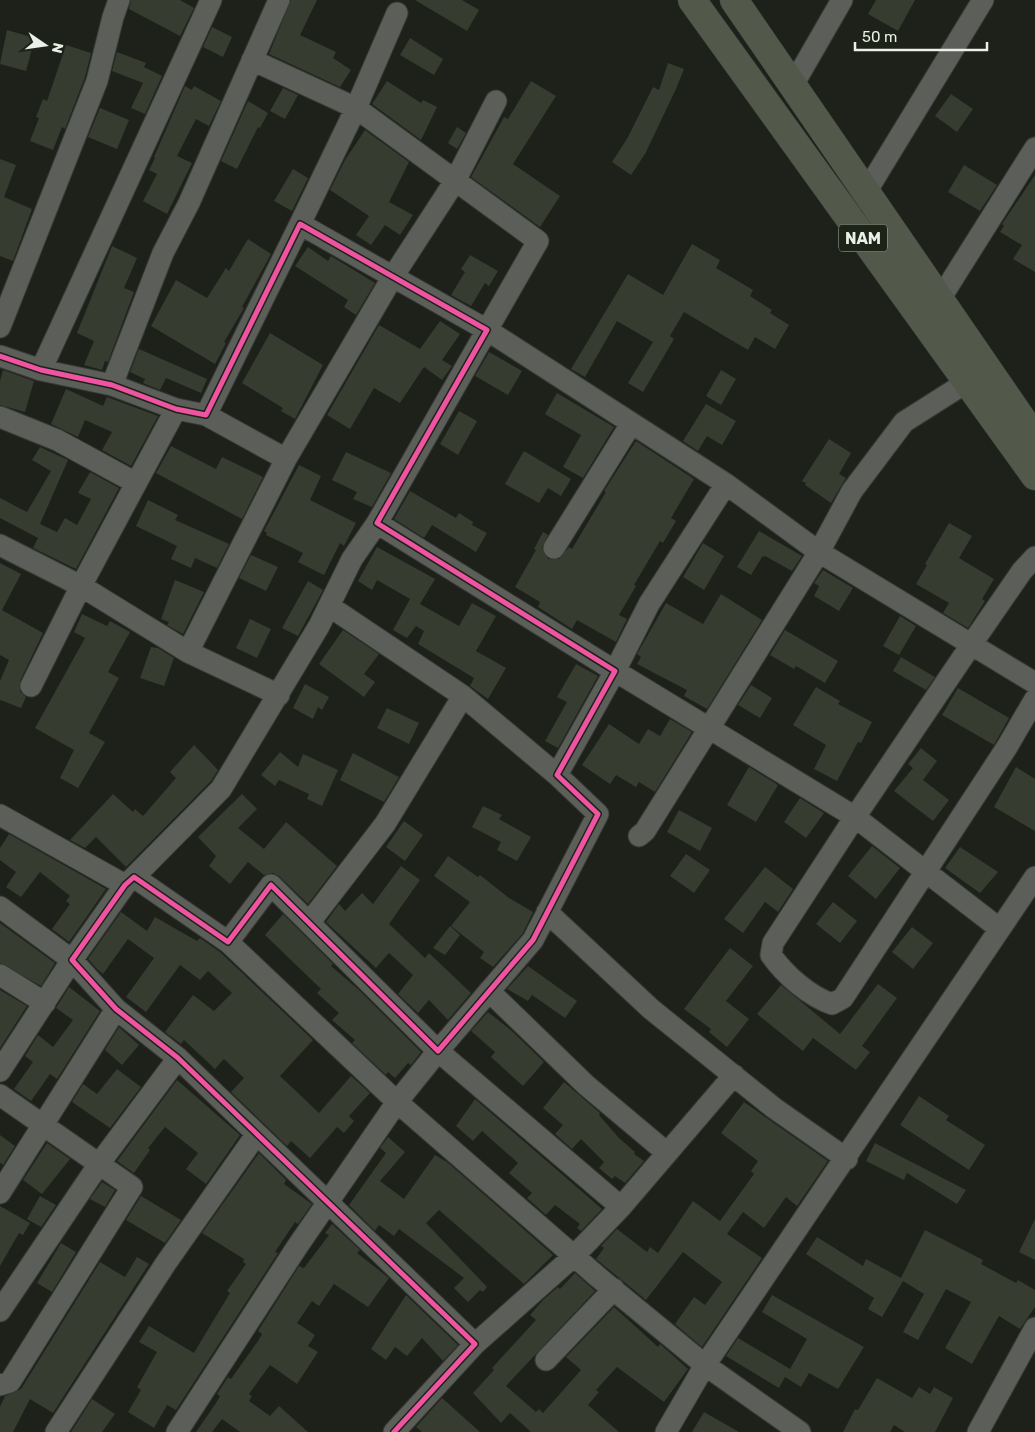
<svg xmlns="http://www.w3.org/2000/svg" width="1035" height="1432" viewBox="0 0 1035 1432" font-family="Rubik,sans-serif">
	<rect width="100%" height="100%" fill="#1d211a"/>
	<!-- building -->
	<path fill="#363c30" d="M131,0H180L194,8L180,36L129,9Z
		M291,0H317L300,35L336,52L333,58L351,70L340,87L269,54Z
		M415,0H462L479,10L467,31Z
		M876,0H915L898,31L868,14Z
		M212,27L232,37L223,57L203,47Z
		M7,30L35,38L26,71L0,64Z
		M410,38L443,59L434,75L400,55Z
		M66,45L91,53L85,77L65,129L62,127L53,150L30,141L39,118L36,117L43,99L47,101Z
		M117,52L146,63L144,67L162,76L145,114L131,108L143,83L112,71Z
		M668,63L684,69L676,89L645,154L631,175L612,162L628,137L653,87L659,90Z
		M387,81L421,103L423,100L437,107L421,140L372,104Z
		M531,81L556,96L513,164L560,196L540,227L471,177L504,117L508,119Z
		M185,86L192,90L194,86L221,101L209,126L196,119L177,156L192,163L167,214L143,201L157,174L149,170L155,158L154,157Z
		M283,88L298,95L285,119L270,111Z
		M951,94L973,109L957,132L935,116Z
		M248,101L268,113L260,128L258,127L237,169L221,161Z
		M100,108L129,120L117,149L88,137Z
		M457,127L466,133L457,149L448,143Z
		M365,130L409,162L389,202L413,215L400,235L385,225L371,245L356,235L369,216L330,190L345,160Z
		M0,159L16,165L4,197L32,209L13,261L0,256Z
		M964,165L997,185L980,211L948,192Z
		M293,169L308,178L292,211L274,201Z
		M1035,175V272L1013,259L1022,245L1000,232L1004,226L1002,224Z
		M248,239L271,254L242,307L244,308L224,342L226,343L215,364L151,326L176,280L207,298L226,268L229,271Z
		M692,244L720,260L716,268L753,290L750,296L772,310L770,313L789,325L775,349L755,337L748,350L684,312L670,336L674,339L643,392L628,383L653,342L617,321L585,377L571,369L628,274L663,295Z
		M112,246L137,258L124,288L134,292L108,362L105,361L102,370L84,365L94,341L77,333Z
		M308,247L328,261L331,256L375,283L356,315L344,307L348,300L295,266Z
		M470,255L498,271L489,286L485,283L471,306L451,295L465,272L461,269Z
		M440,321L460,334L442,360L452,366L442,380L424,367L400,403L374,388L350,429L327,415L379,325L420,349Z
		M270,333L323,365L295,419L281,411L283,408L242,383Z
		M139,349L207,379L201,393L166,378L160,390L143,383L145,379L130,372Z
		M489,352L522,371L508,395L475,376Z
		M3,370L34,381L25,412L0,405V381Z
		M721,370L736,379L721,405L706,396Z
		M66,389L103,406L107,397L158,416L131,466L102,450L112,432L85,420L78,437L51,424Z
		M557,393L614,427L583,478L563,467L581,435L545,414Z
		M706,404L736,421L722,445L707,436L698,451L683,441Z
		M459,411L477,421L458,455L440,444Z
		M829,439L851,453L839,474L846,478L831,503L805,485L806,483L802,481Z
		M636,441L694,479L671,518L676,521L663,543L660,541L634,585L636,586L619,615L627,619L616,642L577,620L572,629L538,607L540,602L515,587L536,550L534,549L543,532L548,535L542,548L548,559H559L569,547L572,549L606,492L604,491Z
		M171,446L216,469L222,457L263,477L242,519L156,473Z
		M40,447L68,460L40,524L57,532L65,518L77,525L91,499L78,493L90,472L119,488L76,569L33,548L38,538L0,518V498L27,512L51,471L32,460Z
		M524,451L571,479L561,496L548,488L539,503L505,484Z
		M346,452L391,473L372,507L353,499L357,492L332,480Z
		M299,465L321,476L310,500L356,523L344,546L340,543L324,575L298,562L303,553L266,535L267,533L264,531Z
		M410,491L456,518L459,513L473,522L472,525L487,533L476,552L432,525L424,538L394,519Z
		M148,500L178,515L175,520L229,544L217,568L195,558L191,568L171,559L177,546L136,526Z
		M949,523L972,536L959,558L994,579L982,599L985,601L968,628L943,613L949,603L916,584L927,565L925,564Z
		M759,531L802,556L792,571L765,556L762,557L751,575L737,567Z
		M703,543L724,556L704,590L683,577Z
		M377,547L435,579L420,604L459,626L472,603L496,616L476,651L506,668L488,699L470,686L474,678L418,644L424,631L416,626L407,638L393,630L410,599L377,580L372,590L358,581Z
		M251,555L278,567L266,591L239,578Z
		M0,563L21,574L2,610L43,633L20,681V692L26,697L21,708L0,700V681L9,660L0,655Z
		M823,570L853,588L839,611L814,596L819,586L814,583Z
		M175,580L204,592L183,634L167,625L169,622L161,619Z
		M308,581L323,590L298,636L282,628Z
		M721,594L762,620L707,709L684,696L687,690L637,664L641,657L637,654L666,603L703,624Z
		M82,614L107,626L110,621L130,632L108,672L119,678L89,733L105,742L78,788L60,778L74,750L35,728L85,638L74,632Z
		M900,616L916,626L899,655L883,646Z
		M250,619L271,629L257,658L236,648Z
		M343,630L379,654L364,674L375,682L364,697L319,664Z
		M785,630L838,661L825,683L796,666L794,669L770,655Z
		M151,647L158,648L174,658L164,686L140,678Z
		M901,657L935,677L926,690L893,671Z
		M576,664L598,676L558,748L545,741L567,702L557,697Z
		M305,684L329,697L322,710L318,707L313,719L293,708Z
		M751,685L772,698L760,718L738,705Z
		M816,687L840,701L838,704L872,722L861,743L858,742L837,781L814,769L826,745L793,725Z
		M958,688L1009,718L994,745L942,715Z
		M387,708L419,723L409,744L377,728Z
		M670,719L692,732L655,792L639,782L636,787L616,775L610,784L582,765L609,724L639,744L648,729L660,736Z
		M194,745L218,770L211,781L126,867L96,837L85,848L70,840L113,794L133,812L135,809L143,816L176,778L170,772Z
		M921,748L937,761L923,780L949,800L933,821L894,791L913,768L908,764Z
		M280,752L298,767L303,754L338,770L322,806L307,799L309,794L279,780L275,786L261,775Z
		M353,753L399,777L384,802L340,780Z
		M749,767L778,785L756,822L727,805Z
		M1016,767L1035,779V831L994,807Z
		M242,794L257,809L238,828L264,849L286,822L337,866L308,904L279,876L273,873L264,875L248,862L230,884L209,866L216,856L198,837Z
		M800,798L824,813L806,838L784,822Z
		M483,806L502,815L499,819L531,837L517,861L497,850L501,842L472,827Z
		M679,810L712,828L700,851L667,832Z
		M404,821L423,835L405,861L386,847Z
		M9,834L106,889L69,942L52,929L70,904L66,901L70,896L40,872L21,897L6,887L16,872L0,860V848Z
		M872,846L900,868L876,899L848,876Z
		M960,847L998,872L980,893L945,868Z
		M686,854L710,870L694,893L670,876Z
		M448,856L478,877L480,875L509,898L533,912L523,933L493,967L480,958L484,952L451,926L470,902L434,876Z
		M401,866L420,880L389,924L425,958L429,953L471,993L448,1020L429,1000L418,1013L398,994L413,975L389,953L376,968L326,922L339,904L345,911L362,893L373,904Z
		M765,867L793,889L778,912L765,902L743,933L724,919Z
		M833,902L857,921L840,943L816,924Z
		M121,912L147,931L155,917L197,941L200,938L220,952L313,1040L280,1076L319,1113L351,1076L370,1093L349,1116L354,1121L344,1133L337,1127L310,1158L291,1141L287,1146L231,1092L244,1078L224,1059L215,1069L184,1040L181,1044L165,1032L193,995L214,1011L232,993L208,971L200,980L180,965L146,1012L126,997L154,958L128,939L103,974L97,969L88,959Z
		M283,914L333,964L331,966L359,990L421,1052L411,1065L408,1063L395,1078L388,1072L386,1075L352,1043L355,1040L332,1020L339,1013L317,993L321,989L265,935Z
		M0,923L55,963L41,986L0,963Z
		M450,926L460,935L445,955L433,948Z
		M912,927L933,943L913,969L892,952Z
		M730,948L753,966L726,1001L749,1019L727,1047L709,1032L711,1029L684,1009Z
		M528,966L577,1001L565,1018L532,995L528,1001L507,989Z
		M878,984L897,998L862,1046L870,1052L856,1070L813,1038L803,1051L757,1014L781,985L840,1034Z
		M69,987L100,1011L57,1079L50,1074L31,1101L14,1089L33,1062L25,1056L38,1035L53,1047L73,1020L56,1008Z
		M0,990L27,1006L0,1048Z
		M488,1012L513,1032L544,1062L523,1086L491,1057L495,1052L471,1031Z
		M119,1027L139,1045L122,1065L105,1050Z
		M117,1069L141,1087L110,1128L72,1102L83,1084L97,1094Z
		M177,1080L240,1135L206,1184L186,1169L198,1153L165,1127L148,1148L150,1150L134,1173L117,1161Z
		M564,1082L600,1113L599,1115L619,1138L635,1152L634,1154L644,1161L625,1183L615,1176L612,1179L599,1168L604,1162L581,1139L572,1149L555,1134L563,1125L543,1108Z
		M919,1096L949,1116L946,1120L985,1145L969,1170L900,1125Z
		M475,1099L602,1209L581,1231L577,1228L580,1224L555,1205L546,1215L527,1198L532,1193L509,1173L518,1163L482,1131L473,1141L456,1126Z
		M744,1102L828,1161L797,1206L786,1197L764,1228L743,1212L727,1234L762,1258L702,1347L675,1324L694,1297L705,1305L722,1282L683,1252L646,1300L596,1259L604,1248L601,1246L617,1229L647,1252L650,1247L658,1253L693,1201L720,1221L754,1174L751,1171L758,1161L721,1133Z
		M0,1135L15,1146L3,1165L0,1163Z
		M388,1137L405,1152L380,1181L404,1199L435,1155L447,1162L553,1255L524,1284L439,1210L426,1223L487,1287L483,1292L480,1290L468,1302L454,1288L464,1278L399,1229L394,1236L379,1225L375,1231L349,1205L386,1153L380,1148Z
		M47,1143L70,1159L42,1194L23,1180Z
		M875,1143L894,1153L966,1190L957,1204L907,1173L904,1180L866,1161Z
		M259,1153L286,1180L284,1184L312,1204L298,1224L295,1222L275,1252L278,1253L176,1410L167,1405L154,1428L128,1412L141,1390L137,1387L157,1352L139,1342L149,1326L194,1353L201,1341L230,1293L227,1291L246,1264L243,1262L244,1259L202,1233Z
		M102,1182L115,1190L105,1207L90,1199Z
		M40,1196L56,1205L41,1227L27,1219Z
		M141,1196L181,1220L165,1243L126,1220Z
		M0,1206L30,1223L23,1235L19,1233L0,1266Z
		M1035,1219V1260L1019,1252Z
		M332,1224L360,1250L357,1253L389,1278L368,1307L334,1284L319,1306L312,1301L297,1323L315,1335L308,1346L318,1352L297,1384L270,1365L249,1394L252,1396L249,1401L270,1416L279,1406L308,1432H240L222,1419L212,1432H196L216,1403L220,1396L217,1394L228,1377L231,1379L258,1341L262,1334L258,1331L299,1266L304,1268L329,1235L325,1233Z
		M925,1230L983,1260L981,1264L1016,1283L1018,1280L1035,1290V1307L1020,1329L999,1316L972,1364L945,1348L971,1302L946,1289L918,1340L903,1332L924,1294L903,1281L882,1317L868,1309L874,1298L806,1254L817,1237L863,1266L866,1259L901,1278Z
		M61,1243L76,1252L52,1292L37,1283Z
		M137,1257L149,1264L53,1413L30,1399L13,1432H0V1407L5,1396L21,1389L100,1262L125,1277Z
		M575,1273L595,1291L506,1386L536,1412L539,1409L543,1413L581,1370L566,1357L614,1307L658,1347L660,1344L688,1369L664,1402L617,1367L596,1390L599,1392L588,1405L619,1432H531L510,1413L501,1423L473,1393L494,1370L492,1368L536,1320L530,1315L543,1300L558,1287L560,1289Z
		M406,1295L458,1345L443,1361L422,1338L407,1356L395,1347L386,1360L371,1349Z
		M772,1295L864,1347L838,1389L809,1373L801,1387L785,1377L779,1388L726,1356L738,1338L790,1369L807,1339L762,1312Z
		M877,1378L912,1398L919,1387L930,1394L934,1387L953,1398L935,1432H905L894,1425L890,1432H843L855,1409L858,1410Z
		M442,1398L480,1432H422L416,1427Z
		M92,1399L115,1414L102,1432H71Z
		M704,1412L739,1432H692Z"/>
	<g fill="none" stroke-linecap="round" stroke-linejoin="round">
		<defs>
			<path id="street" d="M252,60L356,108L538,241L487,330L726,484L819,552L1035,683
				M793,85L842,0
				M866,192L983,0
				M300,224L356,108L397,13
				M940,299L1035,148
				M0,327L97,81L113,17L119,0
				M0,356L41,370L112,385L176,409L206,415L300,224L487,330L377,523L615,671L557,775L598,814L533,940L438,1051L271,885L228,942L134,877L125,885L72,960L116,1009L178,1058L475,1344L394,1432
				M41,370L211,0
				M112,385L163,253L189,203L279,0
				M206,415L286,459
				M0,417L57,440L136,483
				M726,484L649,604L615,671L855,817L773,943L771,955C785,975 809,996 832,1004L843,998L1007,747L1035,699
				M0,545L81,586L188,652L279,695
				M554,548L631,424
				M329,606L463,696L557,775
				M188,652L286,459L392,278L455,181L496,101
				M31,686L81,586L176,409
				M0,815L125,885
				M639,836L645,831L819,552L852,491L904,422L967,382
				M134,877L221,789L319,626L352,559L377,523
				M0,907L72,960L0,1071
				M547,912L651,1009L774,1108L847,1159
				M309,923L385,824L463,696
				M1000,929L855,817L971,645L1022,571L1035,557
				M228,942L397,1102L598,1277L705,1365L800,1432
				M0,975L45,1003
				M489,991L586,1085L667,1153
				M0,1095L132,1187L10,1382L0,1385
				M0,1193L116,1009
				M0,1311L99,1164L178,1058
				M475,1344L574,1256L621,1207L734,1075
				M546,1360L614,1289
				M56,1432L166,1263L256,1135
				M177,1432L297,1247L397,1102L438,1051L621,1207
				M666,1432L705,1365L1035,877
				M978,1432L1035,1328"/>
			<path id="highway" d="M692,0L1035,476
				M734,0L1035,438"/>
		</defs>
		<!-- street casing -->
		<use href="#street" stroke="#383b36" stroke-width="23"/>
		<!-- highway casing -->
		<use href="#highway" stroke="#383b36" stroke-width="29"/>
		<!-- street -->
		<use href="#street" stroke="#5b5e59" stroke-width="21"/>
		<!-- highway -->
		<use href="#highway" stroke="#52594b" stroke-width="28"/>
		<defs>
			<path id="cycleway" d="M0,356L41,370L112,385L176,409L206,415L300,224L487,330L377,523L615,671L557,775L598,814L533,940L438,1051L271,885L228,942L134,877L125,885L72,960L116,1009L178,1058L475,1344L394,1432"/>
		</defs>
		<!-- cycleway casing -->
		<use href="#cycleway" stroke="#1d2417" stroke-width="8"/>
		<!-- cycleway -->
		<use href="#cycleway" stroke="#f153a3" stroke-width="5"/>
	</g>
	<g text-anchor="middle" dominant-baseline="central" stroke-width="4" stroke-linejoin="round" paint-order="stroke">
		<!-- shield labels -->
		<rect fill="#1d2417" stroke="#acb2a9" stroke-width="1" x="839" y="224.5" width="48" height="27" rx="4"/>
		<g font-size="16" font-weight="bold" fill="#eaefe7">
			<text x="863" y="238">NAM</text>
		</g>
	</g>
	<!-- north arrow -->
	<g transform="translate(45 45) rotate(103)" stroke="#1d2417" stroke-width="4" paint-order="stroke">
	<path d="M0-4L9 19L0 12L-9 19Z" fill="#eaefe7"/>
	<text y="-8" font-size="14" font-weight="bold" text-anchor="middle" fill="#eaefe7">N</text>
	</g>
	<!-- scale -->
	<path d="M855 42v8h132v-8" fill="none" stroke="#eaefe7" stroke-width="2.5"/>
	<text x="862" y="42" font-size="15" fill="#eaefe7" stroke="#1d2417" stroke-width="4" paint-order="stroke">50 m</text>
</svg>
